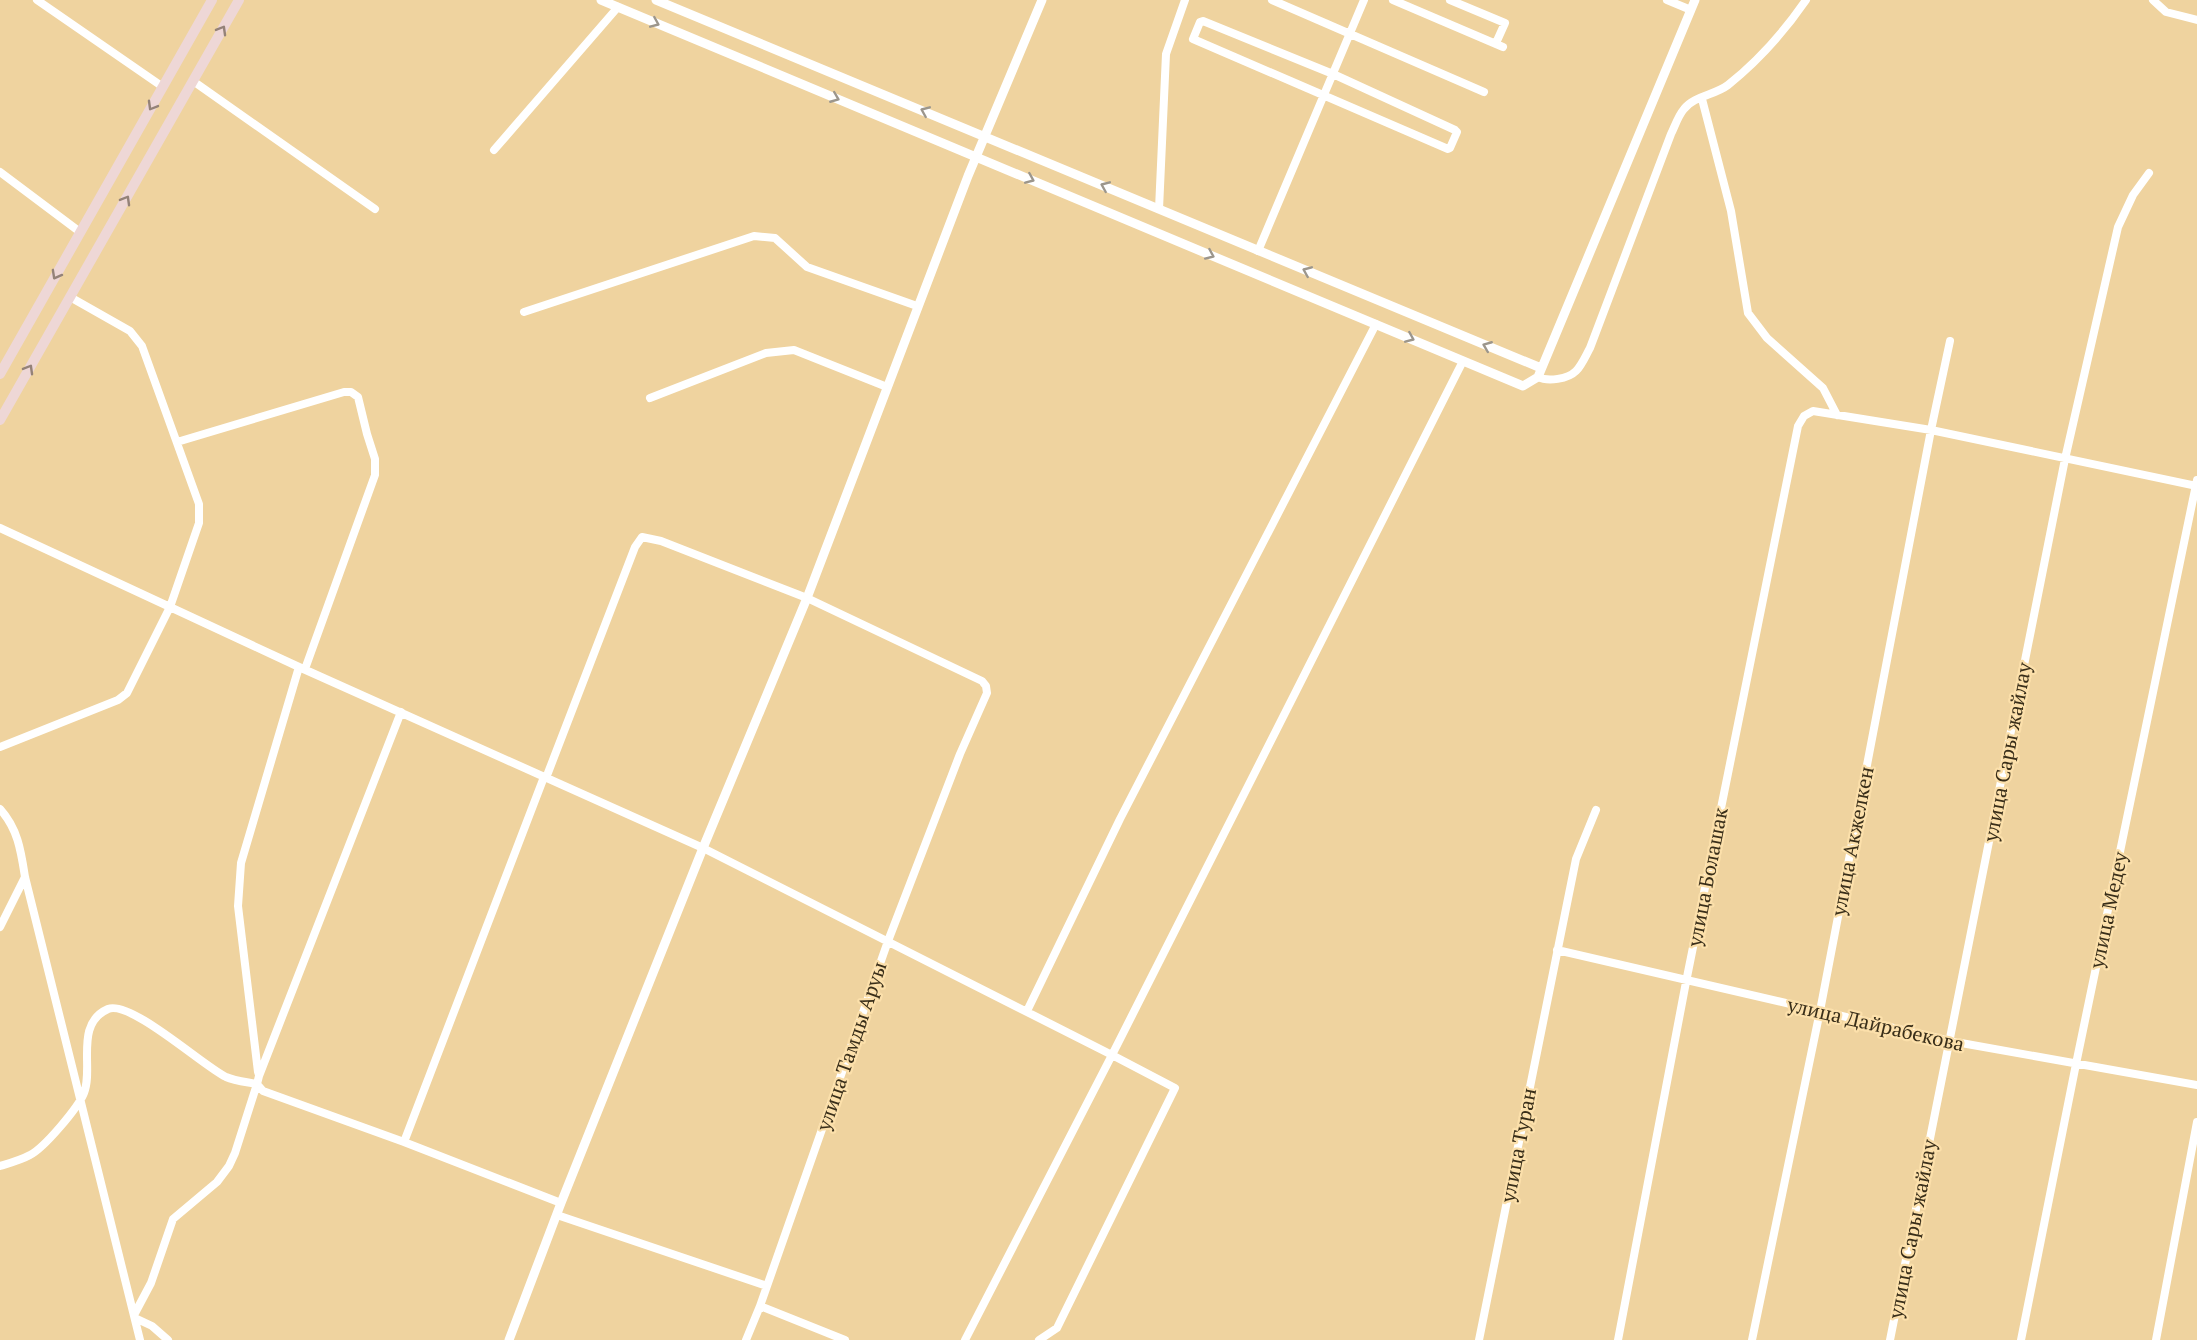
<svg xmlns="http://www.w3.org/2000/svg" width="2197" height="1340" viewBox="0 0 2197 1340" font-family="'PT Serif',serif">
	<rect width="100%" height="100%" fill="#efd39f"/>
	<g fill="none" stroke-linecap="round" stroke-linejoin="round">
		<!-- minor -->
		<path stroke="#fff" stroke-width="8" d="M37,0L163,87
			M1272,0L1484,92
			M1393,0L1503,47
			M1450,0L1505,23L1496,43
			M1667,0L1691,10
			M2153,0L2166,12L2197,20
			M1203,21L1333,74L1455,130L1457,132L1450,148L1448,149L1193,39L1200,22Z
			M193,81L375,209
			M1702,99L1731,211L1748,313L1767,338L1823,388L1837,415
			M494,150L618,7
			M0,172L80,232
			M1159,209L1166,54L1185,0
			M1258,251L1364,0
			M524,312L754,236L775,238L807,267L917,306
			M1538,377C1548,382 1568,379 1576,371C1582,365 1586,355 1590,348L1671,134C1675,126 1678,116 1684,109C1694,96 1715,95 1728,85C1758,61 1784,32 1806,0
			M650,398L766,353L794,350L887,387
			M177,442L344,392H351L358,397L367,434L375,459V475L305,669
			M0,528L299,667L703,848L1112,1055L1463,361
			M401,712L259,1076L257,1084L263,1091L404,1142L561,1203
			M0,747L118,700L127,693L170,607L199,523V504L142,346L130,331L70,297
			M546,778L635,547L642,537L661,541L807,598L982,681L986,686L987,693L960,754L888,941L760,1306L746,1340
			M0,809C18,829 21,851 25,877L140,1340
			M0,927L25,877
			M1557,950L1950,1041L2197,1085
			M1027,1011L1120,819L1376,324
			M258,1072L238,906L241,863L299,667
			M404,1142L544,777
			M0,1166C10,1163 21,1160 30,1155C44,1148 78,1108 84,1093C94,1068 74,1024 108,1009C131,1000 203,1066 226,1077C235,1081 247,1082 257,1084L235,1153L229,1166L217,1182L173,1219L151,1283L134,1315
			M557,1215L767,1286
			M760,1306L845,1340
			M135,1318L152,1326L168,1340
			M965,1340L1112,1055L1175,1088L1057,1328L1039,1340
			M1479,1340L1576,859L1596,810
			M1618,1340L1686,982L1798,426L1804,416L1813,411L1931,430L2197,486
			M1752,1340L1820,1011L1931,430L1950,341
			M1890,1340L2065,459L2118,227L2133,195L2149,173
			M2021,1340L2076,1064L2197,480
			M2156,1340L2197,1122"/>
		<!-- tertiary -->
		<path stroke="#fff" stroke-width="9" d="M601,0L1523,386L1538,377L1695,0
			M656,0L1541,368
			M509,1340L561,1203L703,848L807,598L968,176L1042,0"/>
		<!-- secondary -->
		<path stroke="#eed7d6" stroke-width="10" d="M0,374L212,0
			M0,420L239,0"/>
	</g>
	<!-- one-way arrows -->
	<defs><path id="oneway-chevron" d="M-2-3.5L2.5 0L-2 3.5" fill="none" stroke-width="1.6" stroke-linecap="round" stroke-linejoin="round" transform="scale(1.5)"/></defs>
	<g stroke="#9c968c">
		<use href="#oneway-chevron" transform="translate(655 23) rotate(23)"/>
		<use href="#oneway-chevron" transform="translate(835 98) rotate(22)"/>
		<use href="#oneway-chevron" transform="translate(925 111) rotate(-157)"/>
		<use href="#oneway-chevron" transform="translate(1030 179) rotate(23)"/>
		<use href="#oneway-chevron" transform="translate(1105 186) rotate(-157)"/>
		<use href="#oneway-chevron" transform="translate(1210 255) rotate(24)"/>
		<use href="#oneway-chevron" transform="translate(1307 271) rotate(-157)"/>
		<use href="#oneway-chevron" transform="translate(1410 338) rotate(23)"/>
		<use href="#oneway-chevron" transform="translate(1487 346) rotate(-158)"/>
	</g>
	<g stroke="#948278">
		<use href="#oneway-chevron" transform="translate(222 30) rotate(-60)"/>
		<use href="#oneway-chevron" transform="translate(152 106) rotate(120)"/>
		<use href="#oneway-chevron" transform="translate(126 200) rotate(-60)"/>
		<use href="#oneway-chevron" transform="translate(56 275) rotate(119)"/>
		<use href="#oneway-chevron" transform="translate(29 369) rotate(-60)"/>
	</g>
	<g text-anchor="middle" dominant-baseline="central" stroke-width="4.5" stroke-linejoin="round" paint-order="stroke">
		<!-- street labels -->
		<g font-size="20" fill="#392e19" stroke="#fce0ab">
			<text transform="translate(2007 752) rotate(-79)">улица Сары жайлау</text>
			<text transform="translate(1852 841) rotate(-79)">улица Акжелкен</text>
			<text transform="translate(1707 877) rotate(-79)">улица Болашак</text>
			<text transform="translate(2108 910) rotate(-78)">улица Медеу</text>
			<text transform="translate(1876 1024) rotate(13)">улица Дайрабекова</text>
			<text transform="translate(851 1046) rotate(-71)">улица Тамды Аруы</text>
			<text transform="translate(1518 1145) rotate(-79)">улица Туран</text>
			<text transform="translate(1912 1229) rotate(-79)">улица Сары жайлау</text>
		</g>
	</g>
</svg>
